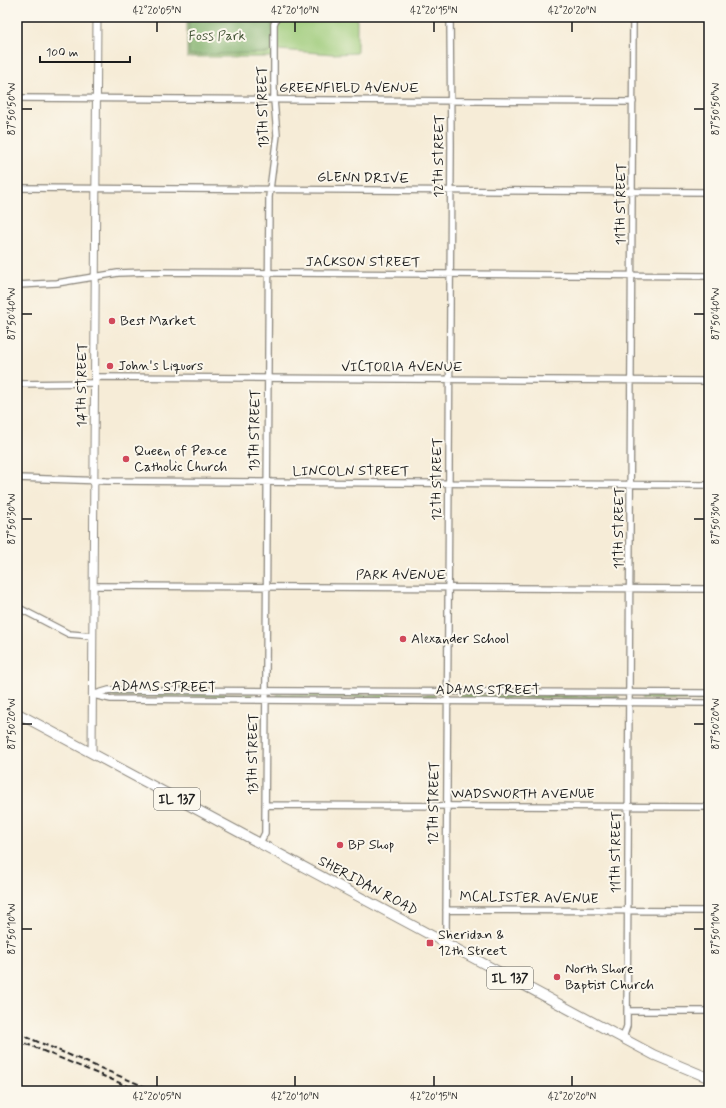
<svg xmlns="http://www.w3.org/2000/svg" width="726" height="1108" viewBox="0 0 726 1108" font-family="Mynerve,sans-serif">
	<rect width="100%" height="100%" fill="#fbf7ec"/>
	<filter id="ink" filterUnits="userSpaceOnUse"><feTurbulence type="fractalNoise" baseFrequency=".025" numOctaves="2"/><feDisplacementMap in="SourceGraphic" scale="8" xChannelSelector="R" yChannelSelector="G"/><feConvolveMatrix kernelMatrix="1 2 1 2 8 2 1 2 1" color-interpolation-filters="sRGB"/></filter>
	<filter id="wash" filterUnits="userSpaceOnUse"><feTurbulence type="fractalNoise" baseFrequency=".012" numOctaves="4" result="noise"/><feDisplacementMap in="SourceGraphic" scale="16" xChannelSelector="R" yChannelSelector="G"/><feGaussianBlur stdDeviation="0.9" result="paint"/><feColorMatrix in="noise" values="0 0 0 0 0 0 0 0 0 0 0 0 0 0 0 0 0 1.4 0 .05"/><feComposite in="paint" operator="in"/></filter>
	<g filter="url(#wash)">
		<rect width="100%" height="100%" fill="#f6ecd7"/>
		<!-- green -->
		<path fill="#9cca78" stroke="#5c734a" d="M187,17H355L357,20V53L333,54L278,50L272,57H187Z
			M109,693L253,694L254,695L253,697L110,696L108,694Z
			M277,694L435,695L436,696L434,698L277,697Z
			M459,695L618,696L619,698H459Z
			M641,696L709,697V700L642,699Z"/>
		<!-- forest -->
		<path fill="#7dae68" stroke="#4c6542" d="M189,17H272V49L269,53L189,55Z"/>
	</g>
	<g filter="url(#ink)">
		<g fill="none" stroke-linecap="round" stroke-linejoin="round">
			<defs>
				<path id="minor" d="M17,98L633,102
					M17,188L709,192
					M17,285L57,283L118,273L148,272L709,276
					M95,377L709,381
					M17,384L95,383
					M17,478L106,481L709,485
					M93,586L709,589
					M17,607L69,634L93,636
					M92,695L109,690L709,693
					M93,695L111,699L709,703
					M265,805L709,807
					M260,843L265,833L269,197L277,135L274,100V24L277,17
					M446,910L709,911
					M443,942L446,935L451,146L450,17
					M627,1011H709
					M623,1038L627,1026L633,17"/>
				<path id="tertiary" d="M92,753L97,17"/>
				<path id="trunk" d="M17,713L654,1055L709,1078"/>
			</defs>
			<!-- minor casing -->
			<use href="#minor" stroke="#89847a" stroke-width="8"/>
			<!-- tertiary casing -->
			<use href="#tertiary" stroke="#89847a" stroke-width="9"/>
			<!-- trunk casing -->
			<use href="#trunk" stroke="#89847a" stroke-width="11"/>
			<!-- minor -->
			<use href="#minor" stroke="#fff" stroke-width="5.5"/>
			<!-- tertiary -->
			<use href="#tertiary" stroke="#fff" stroke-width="7"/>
			<!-- trunk -->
			<use href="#trunk" stroke="#fff" stroke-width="9"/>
			<!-- rail -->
			<path stroke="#1c1c1c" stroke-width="2" stroke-dasharray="6 3" stroke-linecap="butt" d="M17,1033L155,1091
				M17,1040L139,1091"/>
		</g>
	</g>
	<!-- ticks -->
	<path fill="none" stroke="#1c1c1c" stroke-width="1.5" d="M157,22V32M295,22V32M434,22V32M572,22V32M22,109H32M694,109H704M22,314H32M694,314H704M22,519H32M694,519H704M22,724H32M694,724H704M22,929H32M694,929H704M157,1076V1086M295,1076V1086M434,1076V1086M572,1076V1086"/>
	<!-- markers -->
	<g fill="#d1495b" stroke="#fbf7ec" stroke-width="1.5">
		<circle cx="112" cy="321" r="4"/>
		<circle cx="110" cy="366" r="4"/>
		<circle cx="126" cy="459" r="4"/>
		<circle cx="403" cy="639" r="4"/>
		<circle cx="340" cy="845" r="4"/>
		<rect x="426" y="939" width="8" height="8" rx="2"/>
		<circle cx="557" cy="977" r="4"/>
	</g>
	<g text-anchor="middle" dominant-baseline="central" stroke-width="4" stroke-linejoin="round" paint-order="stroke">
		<!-- shield labels -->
		<g fill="#fbf7ec" stroke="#5f5e5a" stroke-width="1">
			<rect x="154" y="788" width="46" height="22" rx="3"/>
			<rect x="487" y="967" width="46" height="22" rx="3"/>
		</g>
		<g font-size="13" font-weight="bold" fill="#1c1c1c">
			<text x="177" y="799">IL 137</text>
			<text x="510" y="978">IL 137</text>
		</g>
		<!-- park labels -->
		<g font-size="14" fill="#49593c" stroke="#fbf7ec">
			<text x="217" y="36">Foss Park</text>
		</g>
		<!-- street labels -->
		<g font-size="14" fill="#1c1c1c" stroke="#fbf7ec">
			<text x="349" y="88">GREENFIELD AVENUE</text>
			<text transform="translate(263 107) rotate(-91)">13TH STREET</text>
			<text transform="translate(439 156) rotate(-90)">12TH STREET</text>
			<text transform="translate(363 178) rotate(1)">GLENN DRIVE</text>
			<text transform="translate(621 204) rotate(-90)">11TH STREET</text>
			<text x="363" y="262">JACKSON STREET</text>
			<text x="402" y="367">VICTORIA AVENUE</text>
			<text transform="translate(82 385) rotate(-90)">14TH STREET</text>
			<text transform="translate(255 430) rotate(-89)">13TH STREET</text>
			<text x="351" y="471">LINCOLN STREET</text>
			<text transform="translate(437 479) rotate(-90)">12TH STREET</text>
			<text transform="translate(619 528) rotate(-90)">11TH STREET</text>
			<text x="401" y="575">PARK AVENUE</text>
			<text transform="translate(164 687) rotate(1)">ADAMS STREET</text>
			<text x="488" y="690">ADAMS STREET</text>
			<text transform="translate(253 754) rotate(-90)">13TH STREET</text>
			<text x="523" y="794">WADSWORTH AVENUE</text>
			<text transform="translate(434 803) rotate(-89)">12TH STREET</text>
			<text transform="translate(616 852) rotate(-90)">11TH STREET</text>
			<text transform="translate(368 886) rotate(28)">SHERIDAN ROAD</text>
			<text transform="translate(529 898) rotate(1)">MCALISTER AVENUE</text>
		</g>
		<!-- poi labels -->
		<g font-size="14" fill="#1c1c1c" stroke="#fbf7ec" text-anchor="start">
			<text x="120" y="321">Best Market</text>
			<text x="118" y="366">John's Liquors</text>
			<text x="134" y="451">Queen of Peace<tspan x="134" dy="16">Catholic Church</tspan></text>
			<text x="411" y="639">Alexander School</text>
			<text x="348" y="845">BP Shop</text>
			<text x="438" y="935">Sheridan &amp;<tspan x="438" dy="16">12th Street</tspan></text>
			<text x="565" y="969">North Shore<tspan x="565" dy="16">Baptist Church</tspan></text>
		</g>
	</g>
	<!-- margin -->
	<rect width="726" height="1108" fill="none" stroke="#fbf7ec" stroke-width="44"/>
	<!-- scale -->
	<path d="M40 56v6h90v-6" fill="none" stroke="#1c1c1c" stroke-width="2"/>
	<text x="46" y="56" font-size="12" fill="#1c1c1c" stroke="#fbf7ec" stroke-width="3" paint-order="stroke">100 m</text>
	<rect x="22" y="22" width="682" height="1064" fill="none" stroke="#1c1c1c" stroke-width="1.5"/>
	<g font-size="10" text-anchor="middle" fill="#1c1c1c">
		<text x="157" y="14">42°20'05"N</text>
		<text x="295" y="14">42°20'10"N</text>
		<text x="434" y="14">42°20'15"N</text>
		<text x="572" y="14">42°20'20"N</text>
		<text transform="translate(715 109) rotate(-90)" y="4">87°50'50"W</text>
		<text transform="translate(11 109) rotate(-90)" y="4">87°50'50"W</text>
		<text transform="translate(11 314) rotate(-90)" y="4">87°50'40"W</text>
		<text transform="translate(715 314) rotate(-90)" y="4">87°50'40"W</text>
		<text transform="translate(715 519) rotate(-90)" y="4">87°50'30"W</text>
		<text transform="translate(11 519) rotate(-90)" y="4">87°50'30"W</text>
		<text transform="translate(715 724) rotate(-90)" y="4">87°50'20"W</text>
		<text transform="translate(11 724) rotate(-90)" y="4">87°50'20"W</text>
		<text transform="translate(715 929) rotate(-90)" y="4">87°50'10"W</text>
		<text transform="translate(11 929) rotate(-90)" y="4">87°50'10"W</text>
		<text x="157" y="1100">42°20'05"N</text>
		<text x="295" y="1100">42°20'10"N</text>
		<text x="434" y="1100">42°20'15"N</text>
		<text x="572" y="1100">42°20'20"N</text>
	</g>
</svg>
